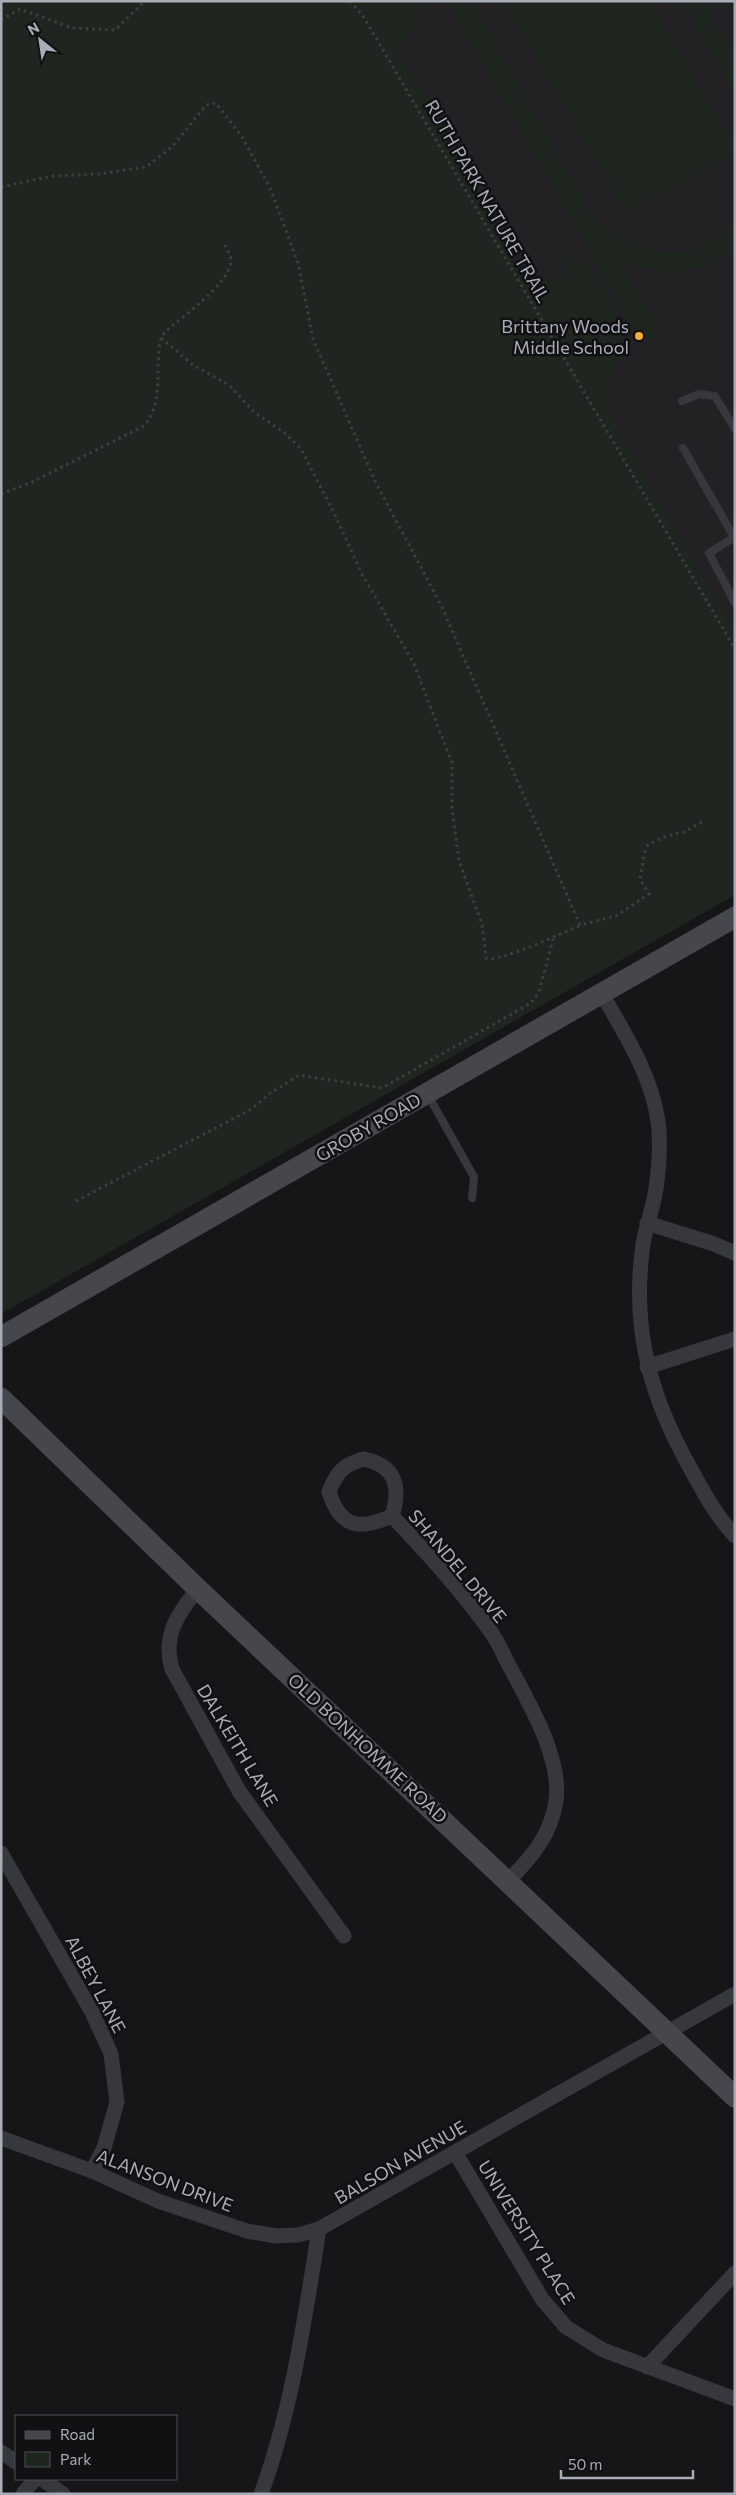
<svg xmlns="http://www.w3.org/2000/svg" width="736" height="2495" viewBox="0 0 736 2495" font-family="Commissioner,sans-serif">
	<rect width="100%" height="100%" fill="#161618"/>
	<!-- built -->
	<path fill="#222225" d="M351,1H735V671Z"/>
	<!-- green -->
	<path fill="#1e261f" d="M1,1H377L383,8L391,1H416L421,17L409,31L400,54C446,125 481,189 514,267L552,283L564,271L567,256L581,260L604,285L621,320L607,409L735,634V895L1,1314Z
		M447,1H471L590,211C625,260 692,268 735,223V248C693,278 665,274 619,259L661,332L643,343Z
		M504,1H650L735,150L627,213Z
		M682,1H703L735,57V93Z"/>
	<g fill="none" stroke-linecap="round" stroke-linejoin="round">
		<!-- path -->
		<path stroke="#3d3f44" stroke-width="3" stroke-dasharray="2.5 4" stroke-linecap="butt" d="M350,1L363,16L735,649
			M1,20L20,9L72,28L115,30L145,1
			M1,187L52,176L99,174L146,167L172,147L206,105L216,103L242,137L270,188L298,263L313,339L375,481L441,605L580,925L616,916L649,894L640,879L645,850L648,845L666,836L684,832L705,820
			M161,338L193,365L229,385L253,411L286,434L301,449L335,515L362,574L414,664L452,763V809L459,861L482,924L486,958C499,963 564,932 579,926
			M1,494L32,482L144,426C165,402 154,367 161,338L166,331C181,318 233,281 231,259C230,254 227,249 225,245
			M76,1201L252,1109L269,1094L299,1075L382,1088L389,1084L531,1003L539,992L554,936"/>
		<!-- lane -->
		<path stroke="#37383d" stroke-width="8" d="M682,401L699,394L715,396L735,429
			M683,448L734,537
			M735,537L709,553L735,603
			M428,1095L474,1177L472,1198"/>
		<!-- street -->
		<path stroke="#37383d" stroke-width="15" d="M602,994C625,1034 651,1074 658,1121C661,1143 659,1167 656,1189C653,1210 644,1230 642,1252C632,1335 652,1401 693,1473C705,1495 717,1517 735,1536
			M647,1223L714,1244L735,1253
			M647,1367L735,1339
			M363,1459C396,1465 401,1487 392,1516C360,1530 341,1529 329,1492C336,1473 343,1465 363,1459Z
			M392,1516C427,1553 462,1591 491,1632C499,1643 504,1657 511,1669C530,1705 562,1759 556,1801C551,1835 532,1857 508,1881
			M198,1589C178,1613 162,1636 172,1669L239,1791L344,1936
			M1,1853L92,2012L111,2054L117,2102L104,2148L92,2171
			M1,2138L92,2171L158,2201L247,2231L276,2236L298,2235L319,2229
			M455,2152L542,2299L566,2327L603,2350L735,2399
			M647,2367L735,2273
			M1,2452L16,2462
			M42,2479L63,2494
			M23,2494L35,2479
			M261,2494C292,2409 305,2318 319,2229L735,1994"/>
		<!-- secondary -->
		<path stroke="#45474d" stroke-width="21" d="M1,1337L735,917
			M1,1398L198,1589L735,2097"/>
	</g>
	<!-- markers -->
	<circle fill="#f2b134" stroke="#111113" stroke-width="2" cx="639" cy="336" r="5"/>
	<g text-anchor="middle" dominant-baseline="central" stroke-width="5" stroke-linejoin="round" paint-order="stroke">
		<!-- street labels -->
		<g font-size="18" fill="#a8adb8" stroke="#111113">
			<text transform="translate(488 201) rotate(60)">RUTH PARK NATURE TRAIL</text>
			<text transform="translate(368 1127) rotate(-30)">GROBY ROAD</text>
			<text transform="translate(458 1566) rotate(50)">SHANDEL DRIVE</text>
			<text transform="translate(238 1745) rotate(59)">DALKEITH LANE</text>
			<text transform="translate(368 1748) rotate(43)">OLD BONHOMME ROAD</text>
			<text transform="translate(96 1984) rotate(62)">ALBEY LANE</text>
			<text transform="translate(400 2162) rotate(-30)">BALSON AVENUE</text>
			<text transform="translate(165 2180) rotate(21)">ALANSON DRIVE</text>
			<text transform="translate(527 2232) rotate(58)">UNIVERSITY PLACE</text>
		</g>
		<!-- poi labels -->
		<g font-size="18" fill="#a8adb8" stroke="#111113" text-anchor="end">
			<text x="629" y="326">Brittany Woods<tspan x="629" dy="21">Middle School</tspan></text>
		</g>
	</g>
	<!-- border -->
	<rect width="736" height="2495" fill="none" stroke="#a8adb8" stroke-width="5"/>
	<!-- legend -->
	<rect x="15" y="2415" width="162" height="65" fill="#111113" stroke="#4d4f55"/>
	<rect x="25" y="2431" width="25" height="8" fill="#45474d" stroke="#4d4f55"/>
	<text x="60" y="2440" font-size="15" fill="#a8adb8">Road</text>
	<rect x="25" y="2452" width="25" height="15" fill="#1e261f" stroke="#4d4f55"/>
	<text x="60" y="2465" font-size="15" fill="#a8adb8">Park</text>
	<!-- north arrow -->
	<g transform="translate(40 40) rotate(330)" stroke="#111113" stroke-width="4" paint-order="stroke">
	<path d="M0-4L9 19L0 12L-9 19Z" fill="#a8adb8"/>
	<text y="-8" font-size="14" font-weight="bold" text-anchor="middle" fill="#a8adb8">N</text>
	</g>
	<!-- scale -->
	<path d="M561 2470v8h132v-8" fill="none" stroke="#a8adb8" stroke-width="2.5"/>
	<text x="568" y="2470" font-size="15" fill="#a8adb8" stroke="#111113" stroke-width="4" paint-order="stroke">50 m</text>
</svg>
